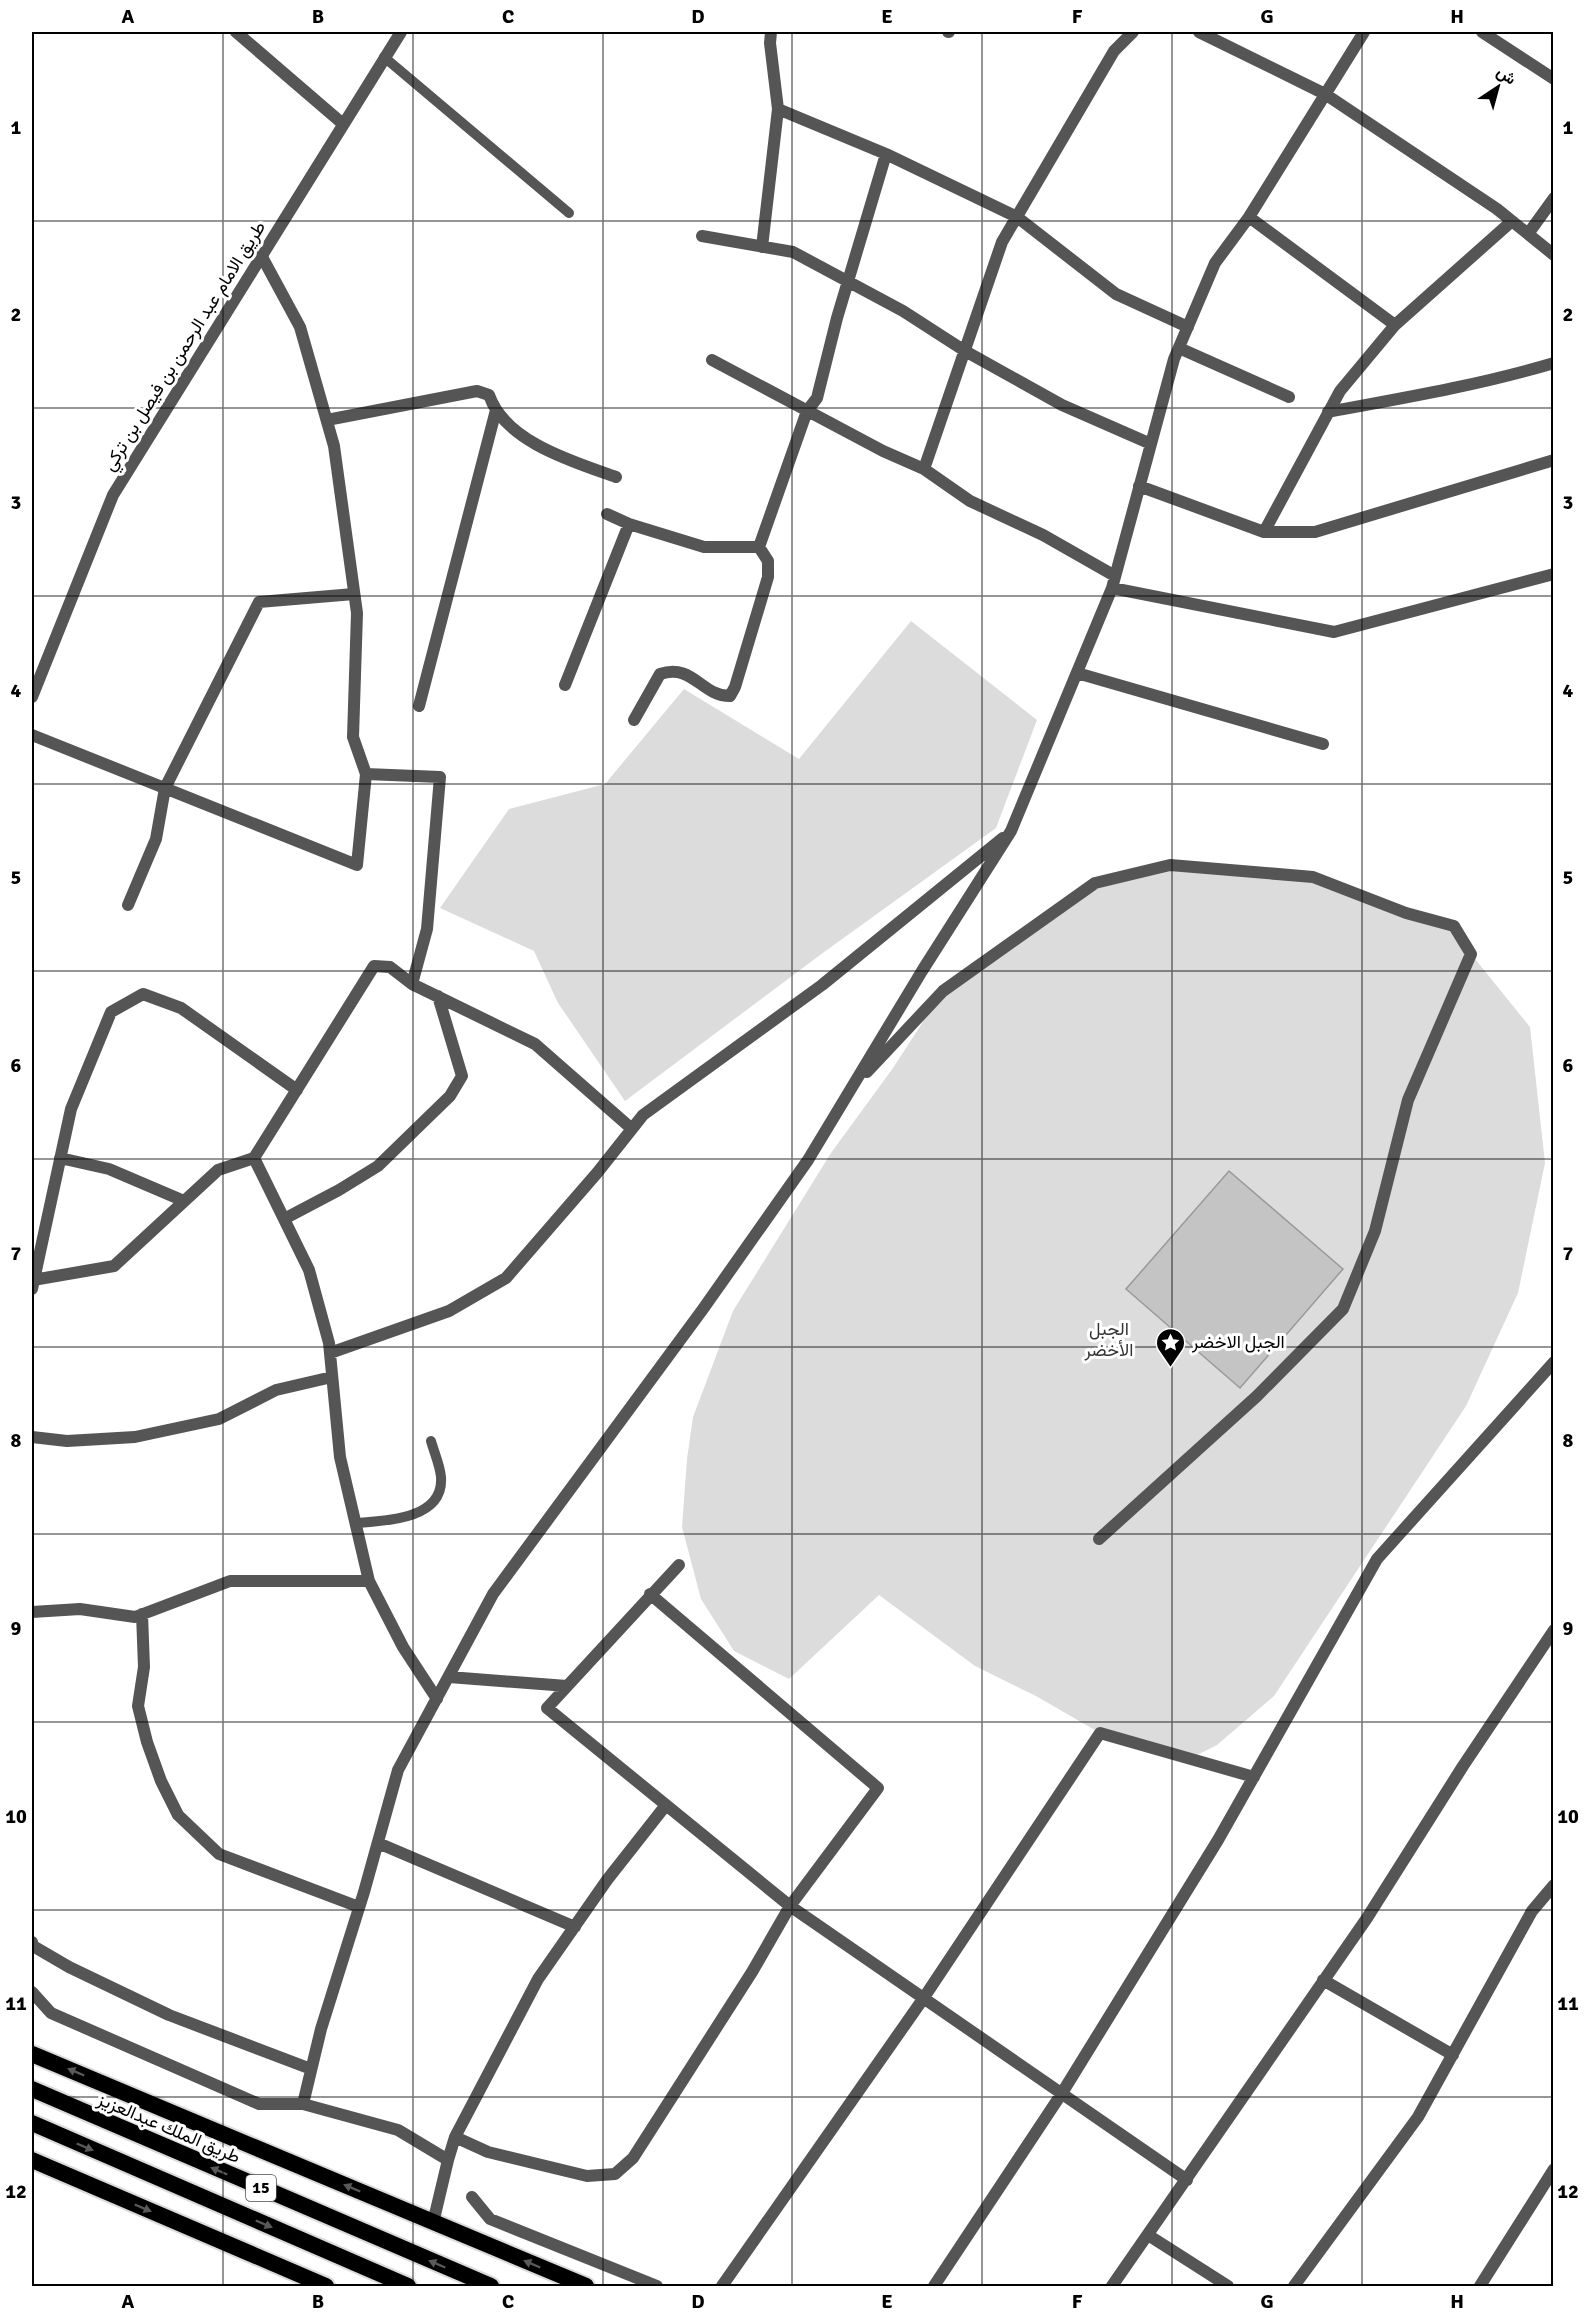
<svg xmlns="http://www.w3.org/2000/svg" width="1585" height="2318" viewBox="0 0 1585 2318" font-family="Signika,Vazirmatn,sans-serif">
	<rect width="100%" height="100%" fill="#fff"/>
	<!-- green -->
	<path fill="#dcdcdc" d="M911,621L1037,720L996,828L820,955L625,1101L558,1003L534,951L440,908L509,809L605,784L684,689L799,759Z
		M1170,865L1313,877L1454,926L1471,954L1530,1027L1545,1163L1518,1293L1466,1406L1274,1696L1217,1745L1189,1759L1100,1733L1036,1696L975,1666L879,1595L789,1679L734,1651L701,1599L682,1527L687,1459L693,1417L733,1311L831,1153L893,1068L943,991L1095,883Z"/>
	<!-- building -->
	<path fill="#c4c4c4" stroke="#999" stroke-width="1.5" d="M1229,1171L1343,1269L1240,1388L1126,1289Z"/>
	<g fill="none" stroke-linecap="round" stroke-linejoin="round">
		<defs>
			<path id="trunk" d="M32,2054L586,2286
				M32,2089L491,2286
				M32,2123L408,2286
				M32,2160L326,2286"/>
		</defs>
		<!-- trunk casing -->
		<use href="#trunk" stroke="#dbdbdb" stroke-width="20"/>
		<!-- service -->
		<path stroke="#555" stroke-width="10" d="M384,57L569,213
			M355,1523C384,1521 444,1520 441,1477C440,1465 434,1452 431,1441"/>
		<!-- minor -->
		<path stroke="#555" stroke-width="12" d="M236,32L343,124
			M948,32H949
			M1199,32L1325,94L1497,209L1554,255
			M1482,32L1554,79
			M778,109L886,154L1017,217L1116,294L1188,327
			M1249,217L1395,325
			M1528,234L1554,198
			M702,236L793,252L903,311L965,351L1062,405L1151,444
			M762,247L778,109L770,43L771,32
			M1179,348L1289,397
			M712,360L883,451L924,469L970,501L1043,535L1115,576
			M1328,412C1404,398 1480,385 1554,363
			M327,420L477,391L489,395C505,442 574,462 616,477
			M924,469L1002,242L1114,51L1133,32
			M1139,486L1264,532H1315L1554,460
			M607,514L629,524L704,547H759
			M1264,532L1340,391L1395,325L1512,221
			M759,547L807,411L817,398L837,318L886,154
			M1112,588L1334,632L1554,574
			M1077,673L1323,744
			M565,685L629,524
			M419,706L496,410
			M634,720L660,674C693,663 701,696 730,696L735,687L768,577V561L759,547
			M32,735L357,865L366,774L353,737L357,613L334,446L300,327L261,255
			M366,774L440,777L427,929L412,984
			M128,905L156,839L165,788L259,602L354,594
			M867,1072L943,991L1095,883L1170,865L1313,877L1406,913L1454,926L1471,954L1408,1100L1375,1231L1343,1309L1257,1396L1099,1539
			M60,1158L109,1169L184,1201
			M254,1158L309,1270L329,1343L340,1457L369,1581L403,1647L437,1699
			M284,1219L339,1190L378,1166L450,1096L462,1076L438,996
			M33,1280L114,1266L218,1170L254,1158L374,966L390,967L412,984L535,1044L632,1129
			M32,1289L71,1109L111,1012L143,994L181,1008L297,1090
			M330,1353L449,1311L506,1278L597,1173L643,1115L822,985L1003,838
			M32,1437L67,1441L135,1437L219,1419L276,1390L332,1377
			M679,1565L547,1708L790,1906L1187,2180
			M32,1612L80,1609L135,1617L230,1581H369
			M142,1614L144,1667L138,1706L147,1742L161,1781L178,1815L219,1854L359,1907
			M449,1677L567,1686
			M378,1843L575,1927
			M32,1942L33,1946L69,1967L169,2015L311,2069
			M1323,1980L1453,2055
			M32,1992L51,2013L259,2104H303L398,2130L448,2160L433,2223
			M303,2104L321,2029L364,1892L398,1770L493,1594L703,1309L808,1160L922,971L1011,831L1112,588L1174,359L1215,263L1249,217L1364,32
			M455,2137L538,1979L607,1880L666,1805
			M448,2160L455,2137L488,2152L587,2176L615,2174L633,2158L752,1972L790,1906L878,1788L650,1594
			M472,2197L490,2219L657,2286
			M1148,2235L1228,2286
			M722,2286L923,1999L1100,1733L1254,1777
			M934,2286L1062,2093L1218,1840L1377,1559L1554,1362
			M1112,2286L1367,1918L1463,1766L1554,1630
			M1294,2286L1418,2117L1532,1911L1554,1885
			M1480,2286L1554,2169"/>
		<!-- tertiary -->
		<path stroke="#555" stroke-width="12" d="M32,697L113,495L401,32"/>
		<!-- trunk -->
		<use href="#trunk" stroke="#000" stroke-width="16"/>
	</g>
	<!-- one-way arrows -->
	<defs><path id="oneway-solid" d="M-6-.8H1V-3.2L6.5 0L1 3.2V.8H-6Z" transform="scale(1.5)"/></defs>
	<g fill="#595959">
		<use href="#oneway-solid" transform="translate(76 2072) rotate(-157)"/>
		<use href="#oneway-solid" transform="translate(85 2147) rotate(23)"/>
		<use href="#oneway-solid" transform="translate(219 2171) rotate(-157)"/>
		<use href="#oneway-solid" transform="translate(352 2188) rotate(-157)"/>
		<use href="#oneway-solid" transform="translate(143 2208) rotate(23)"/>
		<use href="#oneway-solid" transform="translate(264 2224) rotate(23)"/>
		<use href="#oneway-solid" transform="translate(437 2264) rotate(-157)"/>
		<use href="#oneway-solid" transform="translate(532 2264) rotate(-157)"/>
	</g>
	<!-- grid -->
	<path fill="none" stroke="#000" stroke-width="1.5" stroke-opacity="0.55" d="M223,32V2286M413,32V2286M603,32V2286M792,32V2286M982,32V2286M1172,32V2286M1362,32V2286M32,221H1554M32,408H1554M32,596H1554M32,784H1554M32,971H1554M32,1159H1554M32,1347H1554M32,1534H1554M32,1722H1554M32,1910H1554M32,2097H1554"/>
	<!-- icons -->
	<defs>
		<symbol id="sight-pin" viewBox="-11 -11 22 30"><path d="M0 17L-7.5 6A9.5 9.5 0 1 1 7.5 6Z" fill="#000" stroke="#fff"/><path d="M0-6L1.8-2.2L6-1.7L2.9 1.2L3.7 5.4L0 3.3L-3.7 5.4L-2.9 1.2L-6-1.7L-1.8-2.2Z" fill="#fff"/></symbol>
	</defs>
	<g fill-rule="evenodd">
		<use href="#sight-pin" x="1154" y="1326" width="33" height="45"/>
	</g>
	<g text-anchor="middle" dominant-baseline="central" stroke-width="6" stroke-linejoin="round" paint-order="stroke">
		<!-- shield labels -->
		<rect fill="#fff" stroke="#4c4c4c" stroke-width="1.5" x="246" y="2175" width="30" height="26" rx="4.5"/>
		<g font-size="16" font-weight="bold" fill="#000">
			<text x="261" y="2188">15</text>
		</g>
		<!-- street labels -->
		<g font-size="18" fill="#000" stroke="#fff">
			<text transform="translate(184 346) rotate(-58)">طريق الامام عبد الرحمن بن فيصل بن تركي</text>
			<text transform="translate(169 2128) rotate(23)">طريق الملك عبدالعزيز</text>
		</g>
		<!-- park labels -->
		<g font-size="18" fill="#333" stroke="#fff">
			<text x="1109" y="1329">الجبل<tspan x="1109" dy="21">الأخضر</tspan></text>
		</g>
		<!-- poi labels -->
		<g font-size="18" fill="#000" stroke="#fff" text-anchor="start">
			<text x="1192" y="1342">الجبل الاخضر</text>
		</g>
	</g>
	<!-- border -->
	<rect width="1585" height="2318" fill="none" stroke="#ffffff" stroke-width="66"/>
	<!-- north arrow -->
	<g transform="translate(1498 87) rotate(36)" stroke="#ffffff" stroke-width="4.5" paint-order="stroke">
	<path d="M0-4.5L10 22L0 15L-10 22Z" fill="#000000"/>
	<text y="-9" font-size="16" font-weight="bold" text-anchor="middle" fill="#000000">ش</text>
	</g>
	<rect x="33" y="33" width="1519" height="2252" fill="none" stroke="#000" stroke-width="2"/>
	<g font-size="20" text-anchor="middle" font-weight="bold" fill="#000">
		<text x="128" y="23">A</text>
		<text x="318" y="23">B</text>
		<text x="508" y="23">C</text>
		<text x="698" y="23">D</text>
		<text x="887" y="23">E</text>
		<text x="1077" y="23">F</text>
		<text x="1267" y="23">G</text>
		<text x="1457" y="23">H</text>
		<text x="16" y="134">1</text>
		<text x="1568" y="134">1</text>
		<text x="16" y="321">2</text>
		<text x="1568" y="321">2</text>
		<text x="16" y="509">3</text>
		<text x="1568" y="509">3</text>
		<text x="16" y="697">4</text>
		<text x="1568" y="697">4</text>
		<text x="16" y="884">5</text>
		<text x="1568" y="884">5</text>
		<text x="16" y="1072">6</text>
		<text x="1568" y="1072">6</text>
		<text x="16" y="1260">7</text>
		<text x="1568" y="1260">7</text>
		<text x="16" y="1447">8</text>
		<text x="1568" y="1447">8</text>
		<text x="16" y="1635">9</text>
		<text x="1568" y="1635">9</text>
		<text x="16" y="1823">10</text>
		<text x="1568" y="1823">10</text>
		<text x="16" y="2010">11</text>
		<text x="1568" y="2010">11</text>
		<text x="16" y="2198">12</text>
		<text x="1568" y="2198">12</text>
		<text x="128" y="2308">A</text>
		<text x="318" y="2308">B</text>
		<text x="508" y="2308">C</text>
		<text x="698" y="2308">D</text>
		<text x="887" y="2308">E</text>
		<text x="1077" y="2308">F</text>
		<text x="1267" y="2308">G</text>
		<text x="1457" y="2308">H</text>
	</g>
</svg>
